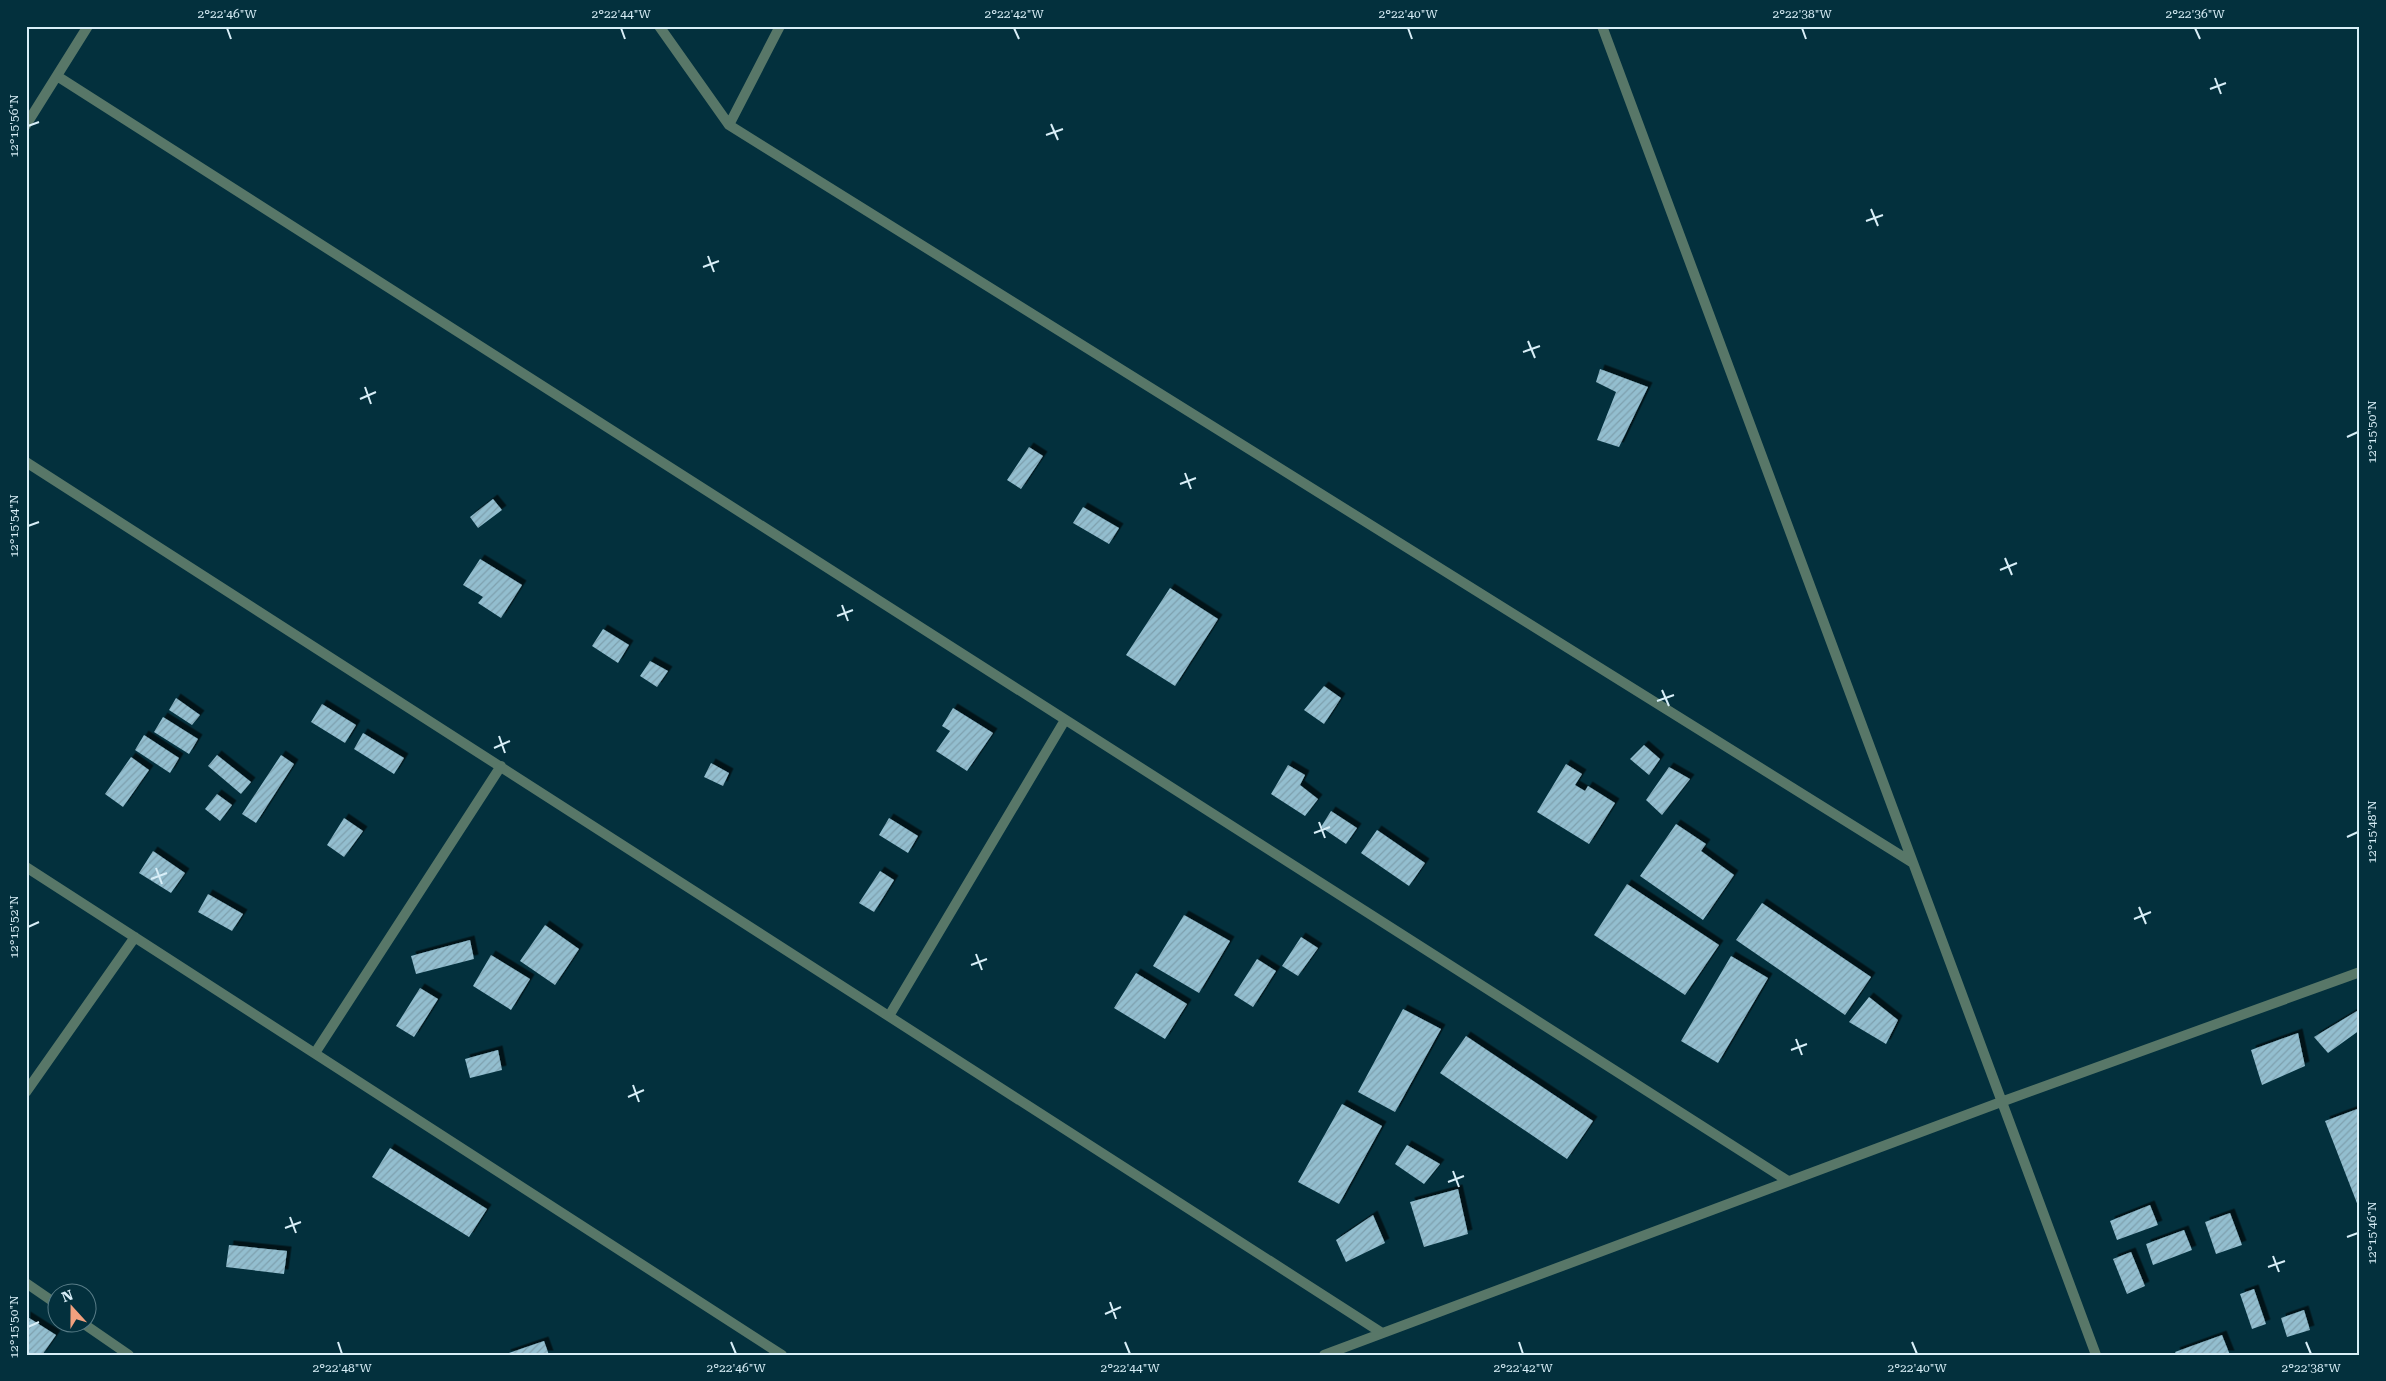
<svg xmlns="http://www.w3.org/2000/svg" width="2386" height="1381" viewBox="0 0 2386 1381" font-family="'Roboto Serif',serif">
	<defs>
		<pattern id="building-hatch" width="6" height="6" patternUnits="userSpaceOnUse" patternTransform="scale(1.25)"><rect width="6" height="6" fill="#93becf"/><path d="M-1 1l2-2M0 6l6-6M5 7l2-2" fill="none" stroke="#7ea0ae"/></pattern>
		<filter id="shadow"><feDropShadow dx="4.5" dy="-4.5" stdDeviation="0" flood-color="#0009"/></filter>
	</defs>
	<rect width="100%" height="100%" fill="#03303d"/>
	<!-- building -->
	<path fill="url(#building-hatch)" filter="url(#shadow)" d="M1600,369L1648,387L1619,447L1597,440L1616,392L1596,382Z
		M1029,447L1043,456L1021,489L1007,480Z
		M493,499L502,510L478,528L470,517Z
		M1083,507L1119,528L1109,544L1073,523Z
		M480,559L522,585L501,618L478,603L483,597L463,585Z
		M1170,588L1218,619L1175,686L1126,655Z
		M603,629L629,645L618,663L592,646Z
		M650,661L668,671L657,687L640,676Z
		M1324,686L1341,698L1324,724L1304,710Z
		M176,698L200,715L192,725L169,710Z
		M322,704L356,725L345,743L311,722Z
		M953,708L993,733L967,771L936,751L950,731L942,726Z
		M163,717L198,739L189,754L154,732Z
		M363,733L404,758L394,774L354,749Z
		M144,735L179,758L170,773L135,750Z
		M1644,745L1660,759L1649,775L1630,759Z
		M217,755L251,782L241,794L208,766Z
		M281,755L294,764L256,823L242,814Z
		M131,757L149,770L123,807L105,794Z
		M711,763L729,773L723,786L704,777Z
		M1566,764L1582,774L1575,785L1585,791L1588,786L1615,803L1589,844L1537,812Z
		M1288,765L1305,775L1300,785L1318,799L1305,816L1271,794Z
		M1669,767L1690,779L1662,815L1646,800Z
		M217,794L232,805L220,821L205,809Z
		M1331,811L1357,828L1346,844L1321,827Z
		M344,818L363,831L344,857L327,845Z
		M889,818L918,836L908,853L879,835Z
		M1676,824L1706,844L1701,851L1734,875L1703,920L1640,876Z
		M1377,830L1425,863L1409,886L1361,853Z
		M153,851L185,873L171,893L139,873Z
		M880,871L894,880L874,912L859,903Z
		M1627,884L1719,945L1685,995L1594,935Z
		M208,894L243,914L232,931L198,912Z
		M1762,903L1871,977L1845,1015L1736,940Z
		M1184,915L1230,941L1199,993L1153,966Z
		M545,925L579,949L555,985L520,961Z
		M1301,937L1318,948L1298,976L1282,966Z
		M470,940L474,959L416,974L411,956Z
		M491,955L530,979L511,1010L473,986Z
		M1731,956L1768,978L1718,1063L1681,1041Z
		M1257,959L1276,971L1253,1007L1234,995Z
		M1136,973L1187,1004L1165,1039L1114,1008Z
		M420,988L438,999L414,1037L396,1026Z
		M1869,997L1898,1020L1886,1044L1849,1022Z
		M1403,1009L1441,1029L1395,1112L1358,1092Z
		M2357,1011L2360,1015V1030L2328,1053L2314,1037Z
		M2298,1033L2305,1066L2262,1085L2251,1050Z
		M1466,1036L1593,1121L1567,1159L1440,1073Z
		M498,1050L502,1070L470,1078L465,1059Z
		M1342,1104L1382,1126L1339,1204L1298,1182Z
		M2360,1108V1211L2325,1121Z
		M1407,1145L1440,1164L1424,1184L1395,1164Z
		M390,1148L487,1209L469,1237L372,1177Z
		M1458,1189L1468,1234L1424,1247L1410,1202Z
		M2150,1205L2158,1225L2117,1240L2110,1221Z
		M2230,1213L2242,1245L2216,1254L2205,1222Z
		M1373,1215L1385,1243L1346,1262L1336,1240Z
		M2184,1230L2192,1250L2153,1265L2146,1244Z
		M229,1245L287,1251L284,1274L226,1267Z
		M2131,1252L2145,1286L2127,1294L2113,1259Z
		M2254,1289L2266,1324L2252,1329L2240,1294Z
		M2304,1310L2310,1330L2287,1337L2281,1318Z
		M26,1316L56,1335L42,1355L26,1353Z
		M2222,1335L2230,1355H2177L2175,1352Z
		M544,1341L549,1355H506V1354Z"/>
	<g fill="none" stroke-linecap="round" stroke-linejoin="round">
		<!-- minor -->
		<path stroke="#587768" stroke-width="10" d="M659,26L729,125L1913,863
			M1602,26L2096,1355
			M57,76L1788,1181
			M26,125L88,26
			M729,125L780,26
			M26,462L1382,1333
			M26,867L782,1355
			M889,1016L1065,720
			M315,1053L501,766
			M26,1092L135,937
			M26,1283L58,1305
			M84,1324L129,1355
			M1324,1355L2001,1102L2360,972"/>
	</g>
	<!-- ticks -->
	<path fill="none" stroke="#d8eef7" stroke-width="2" d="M227,28L231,39M621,28L625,39M1014,28L1019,39M1408,28L1412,39M1802,28L1806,39M2195,28L2200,39M2215,78L2221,94M2210,89L2226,83M1051,124L1058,140M28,126L39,122M1046,135L1063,129M1871,209L1878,226M1866,221L1883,215M708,256L714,272M703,267L719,261M1528,341L1535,358M1523,352L1540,346M365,387L371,404M360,399L376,392M2347,437L2358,432M1185,473L1191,489M1180,484L1196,478M28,526L39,522M2005,558L2012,575M2000,570L2017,563M842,605L848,621M837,616L853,610M1662,690L1669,706M1657,701L1674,695M499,736L505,753M494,748L510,741M1319,822L1325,838M1314,833L1330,827M2347,837L2358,832M156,868L162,884M151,879L167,873M2139,907L2146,924M2134,919L2151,912M28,927L39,922M976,954L982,970M971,965L987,959M1796,1039L1802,1055M1791,1050L1807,1044M633,1085L639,1102M628,1097L644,1090M1453,1171L1459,1187M1448,1182L1464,1176M290,1217L296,1233M285,1228L301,1222M2347,1237L2358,1233M2273,1256L2279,1272M2268,1267L2285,1261M1110,1302L1116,1319M1105,1314L1121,1307M28,1327L39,1322M338,1342L342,1354M731,1342L736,1354M1125,1342L1130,1354M1519,1342L1523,1354M1912,1342L1917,1354M2306,1342L2311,1354"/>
	<!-- border -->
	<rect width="2386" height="1381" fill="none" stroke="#03303d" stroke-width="55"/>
	<!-- north arrow -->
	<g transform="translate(72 1308) rotate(339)"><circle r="24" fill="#03303d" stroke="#587c87"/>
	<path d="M0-4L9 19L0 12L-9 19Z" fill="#f2a17e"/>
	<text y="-8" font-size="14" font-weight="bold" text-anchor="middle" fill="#d8eef7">N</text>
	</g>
	<rect x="28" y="28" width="2330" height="1326" fill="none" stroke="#d8eef7" stroke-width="2"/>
	<g font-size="12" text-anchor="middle" fill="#d8eef7">
		<text x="227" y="18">2°22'46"W</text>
		<text x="621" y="18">2°22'44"W</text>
		<text x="1014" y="18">2°22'42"W</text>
		<text x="1408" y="18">2°22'40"W</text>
		<text x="1802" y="18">2°22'38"W</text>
		<text x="2195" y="18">2°22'36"W</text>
		<text transform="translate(14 126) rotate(-90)" y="4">12°15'56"N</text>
		<text transform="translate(2372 432) rotate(-90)" y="4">12°15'50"N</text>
		<text transform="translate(14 526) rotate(-90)" y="4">12°15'54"N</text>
		<text transform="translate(2372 832) rotate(-90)" y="4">12°15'48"N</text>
		<text transform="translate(14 927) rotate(-90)" y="4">12°15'52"N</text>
		<text transform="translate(2372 1233) rotate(-90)" y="4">12°15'46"N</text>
		<text transform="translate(14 1327) rotate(-90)" y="4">12°15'50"N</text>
		<text x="342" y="1372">2°22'48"W</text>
		<text x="736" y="1372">2°22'46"W</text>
		<text x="1130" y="1372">2°22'44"W</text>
		<text x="1523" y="1372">2°22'42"W</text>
		<text x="1917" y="1372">2°22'40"W</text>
		<text x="2311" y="1372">2°22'38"W</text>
	</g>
</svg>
